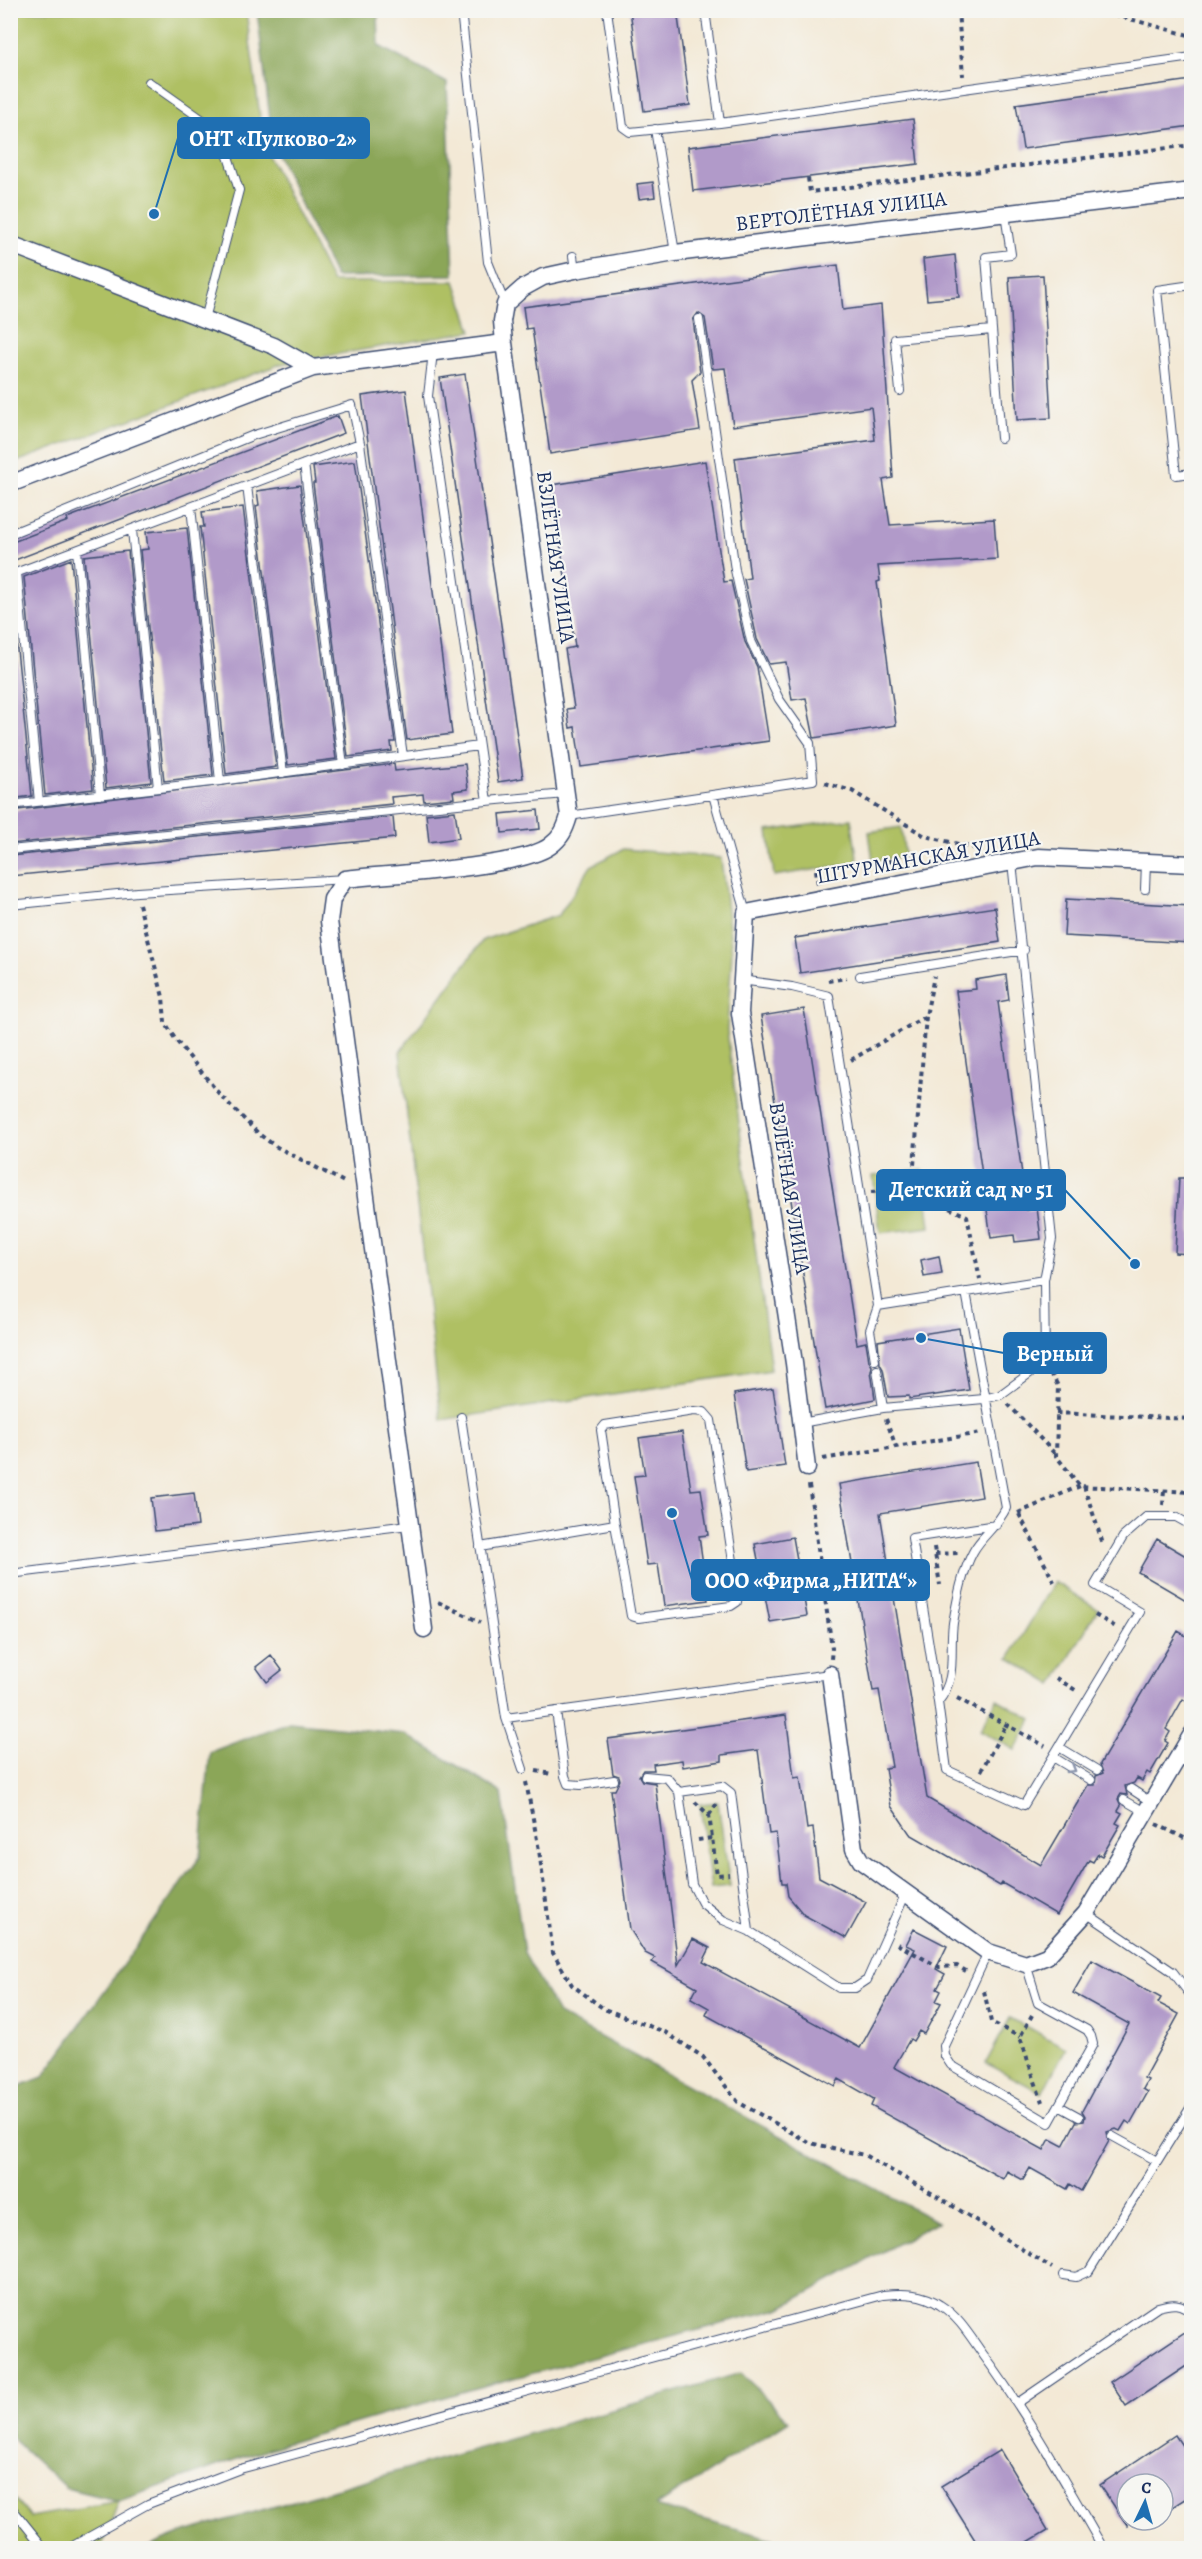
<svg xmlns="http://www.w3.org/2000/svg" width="1202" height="2559" viewBox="0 0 1202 2559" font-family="Alegreya,serif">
	<rect width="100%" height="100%" fill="#f6f6f2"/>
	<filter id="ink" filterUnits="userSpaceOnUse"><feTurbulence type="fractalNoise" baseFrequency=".0167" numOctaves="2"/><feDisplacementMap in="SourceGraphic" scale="12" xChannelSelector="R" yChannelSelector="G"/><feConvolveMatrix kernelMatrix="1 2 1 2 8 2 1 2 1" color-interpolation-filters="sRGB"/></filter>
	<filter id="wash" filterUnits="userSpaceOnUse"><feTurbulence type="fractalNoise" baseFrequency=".008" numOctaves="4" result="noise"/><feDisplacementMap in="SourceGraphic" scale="24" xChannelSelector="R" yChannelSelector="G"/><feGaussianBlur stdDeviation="1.35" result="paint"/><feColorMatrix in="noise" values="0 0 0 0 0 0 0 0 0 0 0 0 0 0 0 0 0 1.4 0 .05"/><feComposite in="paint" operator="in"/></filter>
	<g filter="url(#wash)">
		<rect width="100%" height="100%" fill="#f3e9d6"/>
		<!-- green -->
		<path fill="#afc063" stroke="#657860" stroke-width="1.5" d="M11,11H246L264,147L332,282L455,281L472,331L281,364L11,464Z
			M851,819L858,863L774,876L768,831Z
			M901,827L905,856L873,861L869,832Z
			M623,849L721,858L732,953L727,1030L771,1370L441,1420L400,1052L483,940L559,915L591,866Z
			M923,1170L930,1227L880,1233L873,1176Z
			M1054,1582L1098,1609L1053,1685L1009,1658Z
			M997,1699L1032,1719L1015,1750L980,1730Z
			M718,1802L730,1886L711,1888L700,1804Z
			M1010,2018L1066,2048L1042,2093L986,2063Z
			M10,2493L30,2517L119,2501L101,2548H11Z"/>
		<!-- forest -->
		<path fill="#8ba659" stroke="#536a5c" stroke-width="1.5" d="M257,11H378L379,46L447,83L454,275L335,277L273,144Z
			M289,1722L405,1734L502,1793L524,1953L558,2014L937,2222L779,2309L465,2391L251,2454L119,2501L66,2488L11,2437V2089L43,2077L200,1857L210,1752Z
			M741,2373L789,2421L656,2506L805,2548H146L185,2532Z"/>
		<g id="blocks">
			<!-- building -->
			<path fill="#b19ac9" d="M630,10H677L690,105L644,111Z
				M1191,80V126L1023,149L1016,104Z
				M913,119L918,164L693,191L688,147Z
				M653,182L655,197L639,199L637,184Z
				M955,255L959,297L927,300L923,259Z
				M838,265L843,310L881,305L893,478L883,480L890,525L994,519L997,559L878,566L880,581L877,582L896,725L814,738L806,698L792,700L786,662L769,664L757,639L744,579L750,578L735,458L875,440L871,407L733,426L725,368L713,369L705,318L698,313L693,320L700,372L692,380L700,430L550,454L532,328L526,329L523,307Z
				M1043,275L1051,418L1017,420L1009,277Z
				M465,374L523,778L498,782L440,378Z
				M406,390L452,734L407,740L362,396Z
				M338,416L344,433L10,562V543L68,521L67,518Z
				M355,461L395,742H391L392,751L348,757L313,483H315L313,467Z
				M705,461L724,582L731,581L745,642L757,667L769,741L581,767L575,727L570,728L567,709L574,708L565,649L575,647L552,485Z
				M300,485L336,759L288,765L256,506L259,505L257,491Z
				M243,507L276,767L226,774L200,527H204L202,512Z
				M187,528L213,775L164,781L140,550L148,549L146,532Z
				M128,551L151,782L106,788L84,556Z
				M71,559L93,789L45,795L24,577Z
				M10,581L32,796L10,799Z
				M394,764L395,771L465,764L468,789L453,791L454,798L424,801L423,794L391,797L392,804L10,844V811Z
				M538,810L540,829L502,833L500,814Z
				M455,811L459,838L429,842L426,814Z
				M393,817L395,838L10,876V856Z
				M1066,899L1191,906V943L1064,936Z
				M995,907L1000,942L800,973L795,938Z
				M1006,975L1009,1000L998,1002L1027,1210L1037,1208L1041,1239L1015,1242L1014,1235L991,1238L956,991L976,989L975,980Z
				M804,1009L857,1344L866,1342L869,1361L872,1366L871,1371L875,1399L825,1409L761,1016Z
				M1179,1178H1191V1254L1175,1253Z
				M939,1256L942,1274L924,1277L921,1260Z
				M959,1328L969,1390L909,1399V1396L888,1397L883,1369L880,1364L878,1341Z
				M773,1388L785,1466L746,1472L734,1394Z
				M682,1432L691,1490L701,1489L708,1535L699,1536L708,1600L664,1606L658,1564L647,1565L634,1476L645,1475L639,1438Z
				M976,1462L982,1497L880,1513L927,1798L1041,1865L1088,1785H1095L1096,1776L1103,1773L1100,1764L1178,1631L1191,1639V1693L1187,1702L1183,1699L1166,1729L1170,1732L1165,1741L1168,1743L1150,1774L1147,1772L1142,1781L1137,1778L1134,1783L1125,1786L1127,1795L1121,1794L1118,1799L1121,1806L1118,1811L1122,1813L1116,1823L1120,1825L1102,1856L1098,1854L1093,1862L1089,1860L1057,1915L1002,1883L1000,1886L910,1834L891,1806L885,1768L892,1767L879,1690L873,1691L839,1484Z
				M194,1493L198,1526L155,1531L151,1498Z
				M793,1537L807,1616L770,1622L755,1544Z
				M1157,1539L1191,1559V1603L1138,1572Z
				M271,1655L282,1670L267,1682L256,1667Z
				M786,1715L794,1778L800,1777L807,1829L813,1828L819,1877L866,1902L846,1938L804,1915L788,1896L786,1883H782L776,1833L769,1834L758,1750L722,1755V1761L683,1767L682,1760L653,1764L654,1770H643L639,1776L642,1781L655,1783L678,1965L693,1939L710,1948L703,1962L860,2048L915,1949L906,1945L914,1929L947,1946L936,1969L945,1974L937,1989L941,1991L936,2001L941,2003L924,2034L919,2031L913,2041L910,2039L894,2067L1044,2150L1050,2139L1063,2146L1076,2122L1084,2121L1085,2116L1082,2111L1129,2024L1073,1993L1092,1960L1161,1998L1158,2003L1179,2014L1144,2078L1148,2080L1143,2089L1148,2092L1130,2124L1126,2121L1120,2131L1116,2129L1107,2132L1109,2141L1081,2191L1070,2184L1067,2189L1030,2168L1023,2180L1007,2171L1003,2179L871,2106L874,2099L839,2079L835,2086L706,2015L709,2008L691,1998L697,1987L652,1962L655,1958L645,1953L630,1929L611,1790H615L620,1780L619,1776L613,1774L608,1739Z
				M1191,2328V2363L1126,2406L1110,2382Z
				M1175,2435L1191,2459V2495L1163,2513V2484H1127V2525L1100,2485Z
				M1000,2450L1048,2530L1018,2548H980L941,2486Z"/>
		</g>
	</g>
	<g filter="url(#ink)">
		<use href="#blocks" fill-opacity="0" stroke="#3b4b70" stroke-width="1.5"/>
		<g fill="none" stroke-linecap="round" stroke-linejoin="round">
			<defs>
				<path id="lane" d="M461,10L488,262L505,304
					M607,10L623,127L630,132L720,123L1192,57
					M705,10L720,123
					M149,82L220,132L239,190L205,319
					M655,129L675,253
					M573,256L575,270
					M1192,285L1157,290L1176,475L1192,473
					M900,391L895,339L992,330
					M1001,438L986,257L1011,254L1005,214
					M304,464L343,765
					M247,486L283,773
					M191,507L220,781
					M132,530L158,788
					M10,534L254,435L352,405L360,443L403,756
					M77,550L100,795
					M17,573L39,802
					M10,575L360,443
					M713,795L746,913
					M487,801L566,794
					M10,805L220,781L479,746
					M569,816L813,780L810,743L779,699L751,641L735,570L699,319
					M10,850L487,801L428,396L433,352
					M1145,889L1146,862
					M10,905L137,892L345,879
					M860,976L1024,950
					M741,980L792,987L829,996L878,1306L1044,1280
					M966,1292L1006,1508C997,1527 982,1535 973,1552C962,1572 957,1601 953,1623C949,1652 958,1678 938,1702L947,1770L1024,1805L1140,1612L1095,1585L1123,1537L1146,1517H1176L1192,1526
					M875,1360L870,1330L878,1306
					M877,1370L883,1408
					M461,1417L506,1718L523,1769
					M801,1423L883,1408L984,1399L1000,1395L1045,1362L1044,1280L1052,1239L1012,862
					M480,1547L615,1524L631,1616L638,1618L731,1606L737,1602L738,1593L711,1420L704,1412L694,1411L605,1425L601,1430L615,1524
					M10,1574L409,1525
					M938,1702L912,1538L996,1525
					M556,1711L565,1776L568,1784L581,1785L614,1780
					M506,1718L830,1674
					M1059,1747L1097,1770
					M1053,1757L1091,1780
					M645,1776L667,1778L679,1792
					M1131,1789L1151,1802
					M1124,1800L1145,1812
					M1086,1913L1173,1972L1192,1997
					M749,1931L731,1793L722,1786L679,1792L692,1884L702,1903L723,1920L749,1931L839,1988H855L867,1980L905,1895
					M988,1952L944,2046L945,2056L951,2065L1049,2123L1093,2044L1091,2036L1087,2030L1038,2003L1026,1964
					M1059,2106L1079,2117
					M1112,2136L1157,2161
					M1063,2275L1076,2277L1089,2271L1192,2105
					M1019,2402L1158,2307C1172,2303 1181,2302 1192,2313
					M10,2506L44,2548
					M69,2548L148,2504L240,2469L883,2295C903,2293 922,2293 940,2305C958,2316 970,2336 982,2353C1028,2415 1065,2482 1103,2548"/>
				<path id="street" d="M10,244L274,346L313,368L504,343
					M10,484L313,368
					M807,1468L794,1363L740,1013L746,913L1038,857L1192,864
					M424,1629L329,921L332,899L345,879C388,874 520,868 550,846C561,838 565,830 569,816L504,343L502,321L505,304L523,288L543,277L575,270L675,253L1192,191
					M830,1674L854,1849L861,1861L988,1952L1026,1964L1047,1956L1086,1913L1192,1734"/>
			</defs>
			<!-- lane casing -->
			<use href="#lane" stroke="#3b4b70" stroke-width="10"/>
			<!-- street casing -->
			<use href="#street" stroke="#3b4b70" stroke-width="19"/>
			<!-- path -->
			<path stroke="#3b4b70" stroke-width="4" stroke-dasharray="4.5 4.5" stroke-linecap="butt" d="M958,10L963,76
				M1097,10L1192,36
				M808,178L810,192L1192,145
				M825,783L852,791L925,836L979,849
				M890,859L891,869
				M816,870L818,884
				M139,904L163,997L165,1022L175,1039L220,1095L259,1134L275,1146L346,1183
				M828,981L847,978
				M851,1060L926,1016L934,976
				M908,1190L967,1216L980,1279
				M871,1192L908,1190L914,1165L926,1016
				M1051,1373L1058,1386L1056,1456L1080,1486L1192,1492
				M1008,1404L1056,1455
				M1056,1413L1192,1419
				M886,1419L896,1447
				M823,1459L981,1433
				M809,1485L832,1648L831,1659
				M1084,1486L1103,1544
				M1163,1505L1164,1490
				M1018,1513L1080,1486
				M1019,1514L1054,1582
				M934,1547L940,1585
				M935,1554L958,1553
				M438,1602L480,1622
				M1095,1615L1116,1627
				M1056,1678L1077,1691
				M957,1698L1045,1746
				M536,1771L552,1774
				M981,1771L1006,1725
				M526,1782L539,1850L553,1953L572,1985L604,2009L665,2032L703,2057L738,2102L810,2143L864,2155L940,2198L1052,2268
				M695,1802L709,1815L717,1875L729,1874
				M709,1815L718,1802
				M1156,1824L1192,1842
				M698,1840L712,1838
				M897,1944L939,1967L957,1966L966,1971
				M984,1991L991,2022L1020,2037
				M1032,2015L1020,2037L1042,2102"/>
			<!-- lane -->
			<use href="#lane" stroke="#fff" stroke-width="8"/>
			<!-- street -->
			<use href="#street" stroke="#fff" stroke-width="16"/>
		</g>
		<!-- one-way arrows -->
		<defs><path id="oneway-chevron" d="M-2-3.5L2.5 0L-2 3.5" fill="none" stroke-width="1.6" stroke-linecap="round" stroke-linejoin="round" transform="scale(1.5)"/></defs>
		<use stroke="#8d97ae" href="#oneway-chevron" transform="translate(1072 1769) rotate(31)"/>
	</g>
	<g text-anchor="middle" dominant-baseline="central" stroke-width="4.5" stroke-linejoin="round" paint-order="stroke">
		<!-- street labels -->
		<g font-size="21" fill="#1b2f5e" stroke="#f6f6f2">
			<text transform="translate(841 211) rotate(-7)">ВЕРТОЛЁТНАЯ УЛИЦА</text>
			<text transform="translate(556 557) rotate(82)">ВЗЛЁТНАЯ УЛИЦА</text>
			<text transform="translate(928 857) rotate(-10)">ШТУРМАНСКАЯ УЛИЦА</text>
			<text transform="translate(790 1188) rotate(81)">ВЗЛЁТНАЯ УЛИЦА</text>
		</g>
	</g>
	<!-- callouts -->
	<path fill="none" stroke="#1f6fb2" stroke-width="2" d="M154 214L178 138M1135 1264L1065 1190M921 1338L1004 1353M672 1513L692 1580"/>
	<g fill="#1f6fb2" stroke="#f6f6f2" stroke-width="2">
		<circle cx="154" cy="214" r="6"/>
		<circle cx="1135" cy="1264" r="6"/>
		<circle cx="921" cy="1338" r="6"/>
		<circle cx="672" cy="1513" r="6"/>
	</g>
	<g fill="#1f6fb2" stroke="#1f6fb2" stroke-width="2">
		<rect x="178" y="118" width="191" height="40" rx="6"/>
		<rect x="877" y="1170" width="188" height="40" rx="6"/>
		<rect x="1004" y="1333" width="102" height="40" rx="6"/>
		<rect x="692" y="1560" width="237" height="40" rx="6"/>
	</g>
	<g font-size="22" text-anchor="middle" font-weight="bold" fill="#fff">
		<text x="273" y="146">ОНТ «Пулково-2»</text>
		<text x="971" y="1197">Детский сад № 51</text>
		<text x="1055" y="1361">Верный</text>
		<text x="811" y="1588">ООО «Фирма „НИТА“»</text>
	</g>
	<!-- margin -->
	<rect width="1202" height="2559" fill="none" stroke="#f6f6f2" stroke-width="36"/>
	<!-- north arrow -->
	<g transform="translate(1145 2502) rotate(5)"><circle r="28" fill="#f6f6f2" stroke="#9ea6b7" stroke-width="1.5"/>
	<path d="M0-4.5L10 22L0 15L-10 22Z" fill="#1f6fb2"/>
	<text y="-9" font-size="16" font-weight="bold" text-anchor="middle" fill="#1b2f5e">С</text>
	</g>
</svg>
